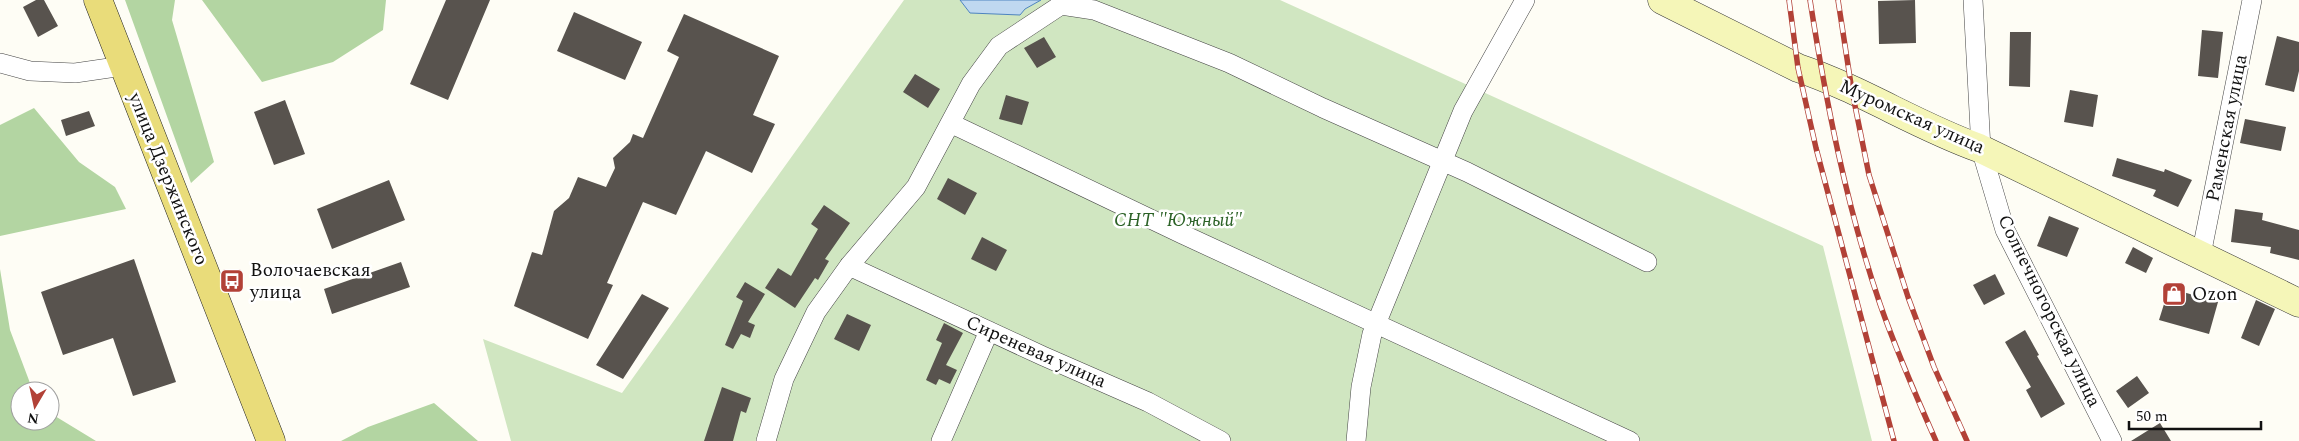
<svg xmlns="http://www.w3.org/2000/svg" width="2299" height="441" viewBox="0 0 2299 441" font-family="Spectral,serif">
	<rect width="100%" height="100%" fill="#fefdf5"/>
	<!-- green -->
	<path fill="#d0e6c1" d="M904,0H1280L1823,246L1872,441H511L483,339L622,393Z"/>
	<!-- forest -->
	<path fill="#b3d5a2" d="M125,0H175L172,20L214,162L191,183Z
		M202,0H386L383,30L333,62L262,82Z
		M34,108L79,162L115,187L126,209L0,236V125Z
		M0,269L10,330L33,391H20V421H50V413L96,441H0Z
		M434,403L478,441H341L368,427Z"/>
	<!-- water -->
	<path fill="#bfd8f0" stroke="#4e84bf" d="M960,0H1041L1025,9L1020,15L970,13Z"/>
	<!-- building -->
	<path fill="#58534e" d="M36,0H44L58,26L38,37L23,7Z
		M446,0H490L448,100L410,84Z
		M1915,0L1916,43L1879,44L1878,1Z
		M574,12L642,42L625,80L557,51Z
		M684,14L779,56L753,115L775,124L752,173L706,151L676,215L643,202L607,283L613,285L588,339L514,306L532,252L542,255L554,211L569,198L578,177L606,187L615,168L613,158L630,142L633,134L643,138L679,57L667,51Z
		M2202,30L2223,32L2218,78L2198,76Z
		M2010,32H2031L2030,87L2009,86Z
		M2277,36L2299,42V71L2294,92L2265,85Z
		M1044,37L1056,57L1037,68L1024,48Z
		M915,74L940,89L928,108L903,92Z
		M2070,90L2098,95L2093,127L2064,122Z
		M1006,95L1029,102L1022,125L999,119Z
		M285,100L305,154L274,165L254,112Z
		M89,111L95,126L66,136L61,120Z
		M2245,119L2286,127L2281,151L2240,143Z
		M2117,158L2164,172L2165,169L2192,180L2178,207L2153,196L2156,190L2112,176Z
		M948,178L977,193L965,215L937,199Z
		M389,180L405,220L332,249L317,209Z
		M824,205L850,223L825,259L829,261L818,280L815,278L795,308L765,288L778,268L791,276L818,229L811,224Z
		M2235,209L2263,213L2262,220L2299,230V260L2270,253L2271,247L2231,242Z
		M2049,216L2079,228L2067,257L2037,246Z
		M982,237L1007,250L996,271L971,259Z
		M2133,247L2153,258L2146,273L2125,263Z
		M134,259L176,382L133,396L113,338L63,355L41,292Z
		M401,262L410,287L332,314L324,289Z
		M1995,274L2005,294L1984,305L1973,285Z
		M745,282L765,294L748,322L755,325L750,338L741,334L733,349L725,345L743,301L736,297Z
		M2169,288L2218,302L2209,334L2159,320Z
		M642,294L669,308L623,379L596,365Z
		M2256,300L2275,309L2259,346L2241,338Z
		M847,314L871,325L859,351L834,339Z
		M944,323L963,333L946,365L957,370L950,384L939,379L936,385L926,380L942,343L936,340Z
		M2025,330L2039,355L2037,356L2065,404L2041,418L2026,390L2031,387L2005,342Z
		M2137,376L2149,393L2128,408L2116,391Z
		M722,387L751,398L746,413L741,411L733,441H704Z
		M2160,423L2171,441H2131Z"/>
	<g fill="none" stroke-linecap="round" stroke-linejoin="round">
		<defs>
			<path id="minor" d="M1973,0L1981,149L2005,230L2112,441
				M0,63L30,71L75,73L123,66
				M950,123L1182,234L1630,441
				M2201,255L2252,0
				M849,266L1043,356L1148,402L1221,441
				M766,441L784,379L816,312L849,266L916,187L971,84L999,46L1061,5L1094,10L1229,63L1323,108L1467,172L1647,262
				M941,441L989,331
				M1356,441L1361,387L1372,334L1463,111L1525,0"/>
			<path id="secondary" d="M1662,0L1798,68C1861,89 1917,126 1979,148L2299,303"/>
			<path id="primary" d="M98,0L271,441"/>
		</defs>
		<!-- minor casing -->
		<use href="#minor" stroke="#444" stroke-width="20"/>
		<!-- secondary casing -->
		<use href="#secondary" stroke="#333" stroke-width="29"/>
		<!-- primary casing -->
		<use href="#primary" stroke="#222" stroke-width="29"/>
		<!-- minor -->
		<use href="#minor" stroke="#fff" stroke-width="19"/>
		<!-- secondary -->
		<use href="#secondary" stroke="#f5f6b8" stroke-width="28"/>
		<!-- primary -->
		<use href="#primary" stroke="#e9dc7a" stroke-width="28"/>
		<defs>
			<path id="rail" d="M1789,0L1798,68L1816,148L1894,441
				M1810,0C1826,102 1846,205 1880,304C1896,350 1916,396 1936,441
				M1838,0L1852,91L1869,175L1908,297L1934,367L1967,441"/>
		</defs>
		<!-- rail casing -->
		<use href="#rail" stroke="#b24137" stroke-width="5.5"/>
		<!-- rail -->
		<use href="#rail" stroke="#fff" stroke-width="4" stroke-dasharray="11" stroke-linecap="butt"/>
	</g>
	<!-- icons -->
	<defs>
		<symbol id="bus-square" viewBox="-11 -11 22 22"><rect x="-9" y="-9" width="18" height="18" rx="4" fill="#b24137" stroke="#fff"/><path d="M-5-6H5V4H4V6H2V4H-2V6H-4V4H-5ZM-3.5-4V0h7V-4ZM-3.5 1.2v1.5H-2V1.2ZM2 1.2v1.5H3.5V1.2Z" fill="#fff"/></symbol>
		<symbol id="shop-square" viewBox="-11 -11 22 22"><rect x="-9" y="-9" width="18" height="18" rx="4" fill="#b24137" stroke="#fff"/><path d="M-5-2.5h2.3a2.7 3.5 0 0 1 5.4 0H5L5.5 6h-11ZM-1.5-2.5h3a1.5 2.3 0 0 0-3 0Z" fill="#fff"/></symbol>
	</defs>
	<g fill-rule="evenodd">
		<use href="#bus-square" x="218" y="267" width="28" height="28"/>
		<use href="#shop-square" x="2160" y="280" width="28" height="28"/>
	</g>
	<g text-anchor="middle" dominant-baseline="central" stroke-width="5" stroke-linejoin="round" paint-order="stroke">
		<!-- street labels -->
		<g font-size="19" fill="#111" stroke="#fff">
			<text transform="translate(1912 117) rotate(24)">Муромская улица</text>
			<text transform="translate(2227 128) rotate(-79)">Раменская улица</text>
			<text transform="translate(168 179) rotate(68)">улица Дзержинского</text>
			<text transform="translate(2049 311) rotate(64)">Солнечногорская улица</text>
			<text transform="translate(1036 352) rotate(24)">Сиреневая улица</text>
		</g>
		<!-- park labels -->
		<g font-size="19" font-style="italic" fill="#2c6227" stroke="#fff">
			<text x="1178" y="220">СНТ "Южный"</text>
		</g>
		<!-- poi labels -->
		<g font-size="19" fill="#111" stroke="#fff" text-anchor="start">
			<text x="250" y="270">Волочаевская<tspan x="250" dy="22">улица</tspan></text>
			<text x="2192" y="294">Ozon</text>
		</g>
	</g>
	<!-- north arrow -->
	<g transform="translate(35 406) rotate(189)"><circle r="24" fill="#ffffff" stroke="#a0a0a0"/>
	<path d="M0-4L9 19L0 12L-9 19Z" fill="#b24137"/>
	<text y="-8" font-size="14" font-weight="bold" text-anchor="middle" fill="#111111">N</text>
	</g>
	<!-- scale -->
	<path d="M2129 421v8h132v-8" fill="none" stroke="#111111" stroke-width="2.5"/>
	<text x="2136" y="421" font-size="15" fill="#111111" stroke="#ffffff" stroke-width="4" paint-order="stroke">50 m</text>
</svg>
